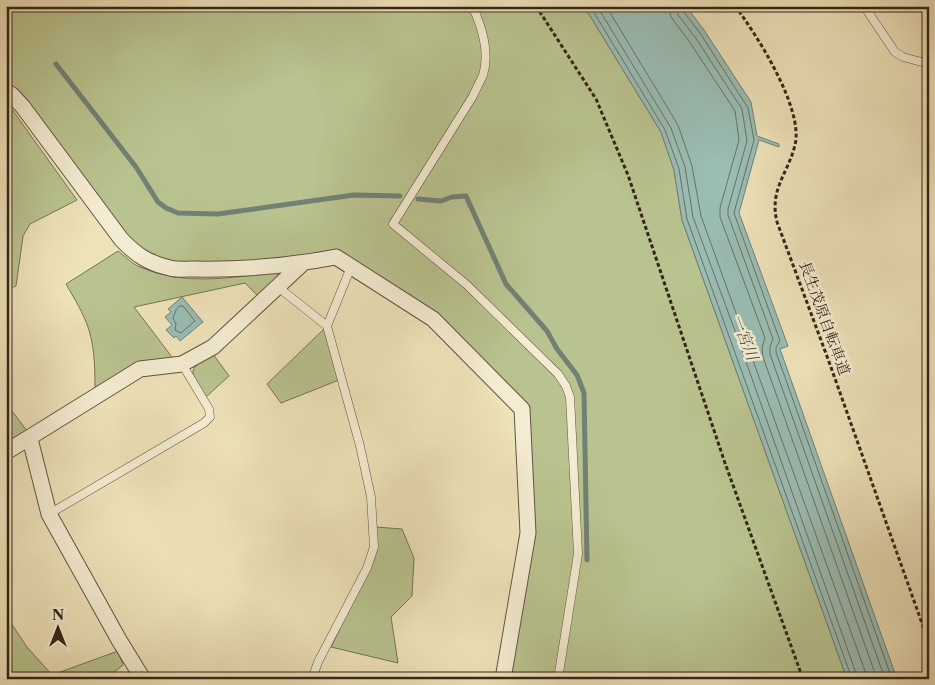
<svg xmlns="http://www.w3.org/2000/svg" width="935" height="685" viewBox="0 0 935 685" font-family="'Libre Caslon Text','Noto Serif JP',serif">
	<rect width="100%" height="100%" fill="#eee2b9"/>
	<filter id="stains"><feTurbulence type="fractalNoise" baseFrequency=".004" numOctaves="4"/><feColorMatrix values="0 0 0 0 .2 0 0 0 0 .09 0 0 0 0 .02 0 0 0 .5 -.17"/></filter>
	<radialGradient id="worn" r=".72"><stop offset=".6" stop-color="#630" stop-opacity="0"/><stop offset="1" stop-color="#630" stop-opacity=".3"/></radialGradient>
	<!-- green -->
	<path fill="#b9c38f" stroke="#767453" d="M6,6H584L661,132L674,170L682,220L847,679H506L533,537L528,408L436,314L340,251L227,265H174L135,251L6,85Z
		M6,101L77,200L30,224L23,236L16,286L6,290Z
		M118,251C125,256 132,264 140,267C184,286 230,278 276,272L280,281L260,298L245,283L134,307L175,361L95,393C95,372 95,350 89,330C84,314 74,298 66,284Z
		M325,328L339,380L281,403L267,384Z
		M213,354L229,376L206,397C191,371 184,371 213,354Z
		M6,405L9,407L27,431L6,444Z
		M376,527L402,529L414,558L412,596L391,617L398,663L331,647L374,559Z
		M11,623L27,647L52,675L118,651L123,665L106,679H6V624Z"/>
	<!-- water -->
	<path fill="#9abdb4" stroke="#718175" d="M584,6H686L704,30L751,102L757,136L779,144V147L759,140L739,213L788,346L780,349L897,679H847L682,220L674,170L661,132Z
		M182,297L203,322L180,341L176,336L174,338L166,330L172,325L165,317L171,312L168,309Z"/>
	<g fill="none" stroke-linecap="round" stroke-linejoin="round">
		<!-- shore -->
		<path stroke="#677266" stroke-width="1" d="M590,6L665,130L679,169L687,219L852,679
			M597,6L671,128L685,167L693,217L738,339L858,679
			M606,6L678,125L692,166L701,216L865,671L866,679
			M668,6L671,17L689,41L735,111L739,140L720,208V217L765,338L762,348L763,357L877,679
			M676,6L678,15L695,37L742,109L747,141L728,209V215L773,339L770,347V354L885,679
			M682,6L683,11L700,33L748,108L754,140L734,213L780,341L776,347V352L892,679
			M180,306H183L195,321L181,333L175,330L176,324L173,318L176,310Z"/>
		<!-- stream -->
		<path stroke="#718175" stroke-width="5" d="M56,64L136,167L158,202L166,208L178,213L218,214L354,195L400,196
			M418,199L441,201L452,197L466,196L506,284L547,331L557,349L577,375L584,393L587,560"/>
		<defs>
			<path id="service" d="M472,6C482,26 490,53 483,75C480,82 476,89 473,96L393,224L467,285L558,374L566,386L570,397L578,554L558,679
				M864,6L895,52L903,57L929,64
				M278,287L327,326
				M49,514L204,423L210,417L209,409L182,364
				M312,679L318,662L367,568L374,547L371,497L360,446L327,326L351,267"/>
			<path id="minor" d="M6,91L12,95L23,107L121,239C136,255 148,263 170,268C177,270 185,269 193,269C241,270 289,266 336,257L433,319L522,409L528,533L503,679
				M30,439L49,514L119,640L143,679
				M6,452L140,369L182,364L213,347L302,264"/>
		</defs>
		<!-- service casing -->
		<use href="#service" stroke="#625540" stroke-width="9"/>
		<!-- minor casing -->
		<use href="#minor" stroke="#625540" stroke-width="17"/>
		<!-- path -->
		<path stroke="#342617" stroke-width="3" stroke-dasharray="4 2.5" stroke-linecap="butt" d="M536,6L596,99L628,175L725,463L803,679
			M735,6C757,35 804,109 795,145C788,174 769,189 777,222L828,359L929,643"/>
		<!-- service -->
		<use href="#service" stroke="#f4ecd2" stroke-width="8"/>
		<!-- minor -->
		<use href="#minor" stroke="#f4ecd2" stroke-width="15"/>
	</g>
	<g text-anchor="middle" dominant-baseline="central" stroke-width="5" stroke-linejoin="round" paint-order="stroke">
		<!-- street labels -->
		<g font-size="15" fill="#342617" stroke="#f4ecd2">
			<text transform="translate(825 318) rotate(70)">長生茂原自転車道</text>
		</g>
		<!-- water labels -->
		<g font-size="16" font-style="italic" fill="#535346" stroke="#f4ecd2">
			<text transform="translate(745 337) rotate(69)">一宮川</text>
		</g>
	</g>
	<!-- margin -->
	<rect width="935" height="685" fill="none" stroke="#eee2b9" stroke-width="25"/>
	<rect x="8" y="8" width="920" height="670" fill="none" stroke="#342617" stroke-width="2.5"/>
	<rect x="12" y="12" width="910" height="660" fill="none" stroke="#342617"/>
	<!-- north arrow -->
	<g transform="translate(58 628)" stroke="#f4ecd2" stroke-width="4" paint-order="stroke">
	<path d="M0-4L9 19L0 12L-9 19Z" fill="#342617"/>
	<text y="-8" font-size="14" font-weight="bold" text-anchor="middle" fill="#342617">N</text>
	</g>
	<rect width="100%" height="100%" filter="url(#stains)"/>
	<rect width="100%" height="100%" fill="url(#worn)"/>
</svg>
